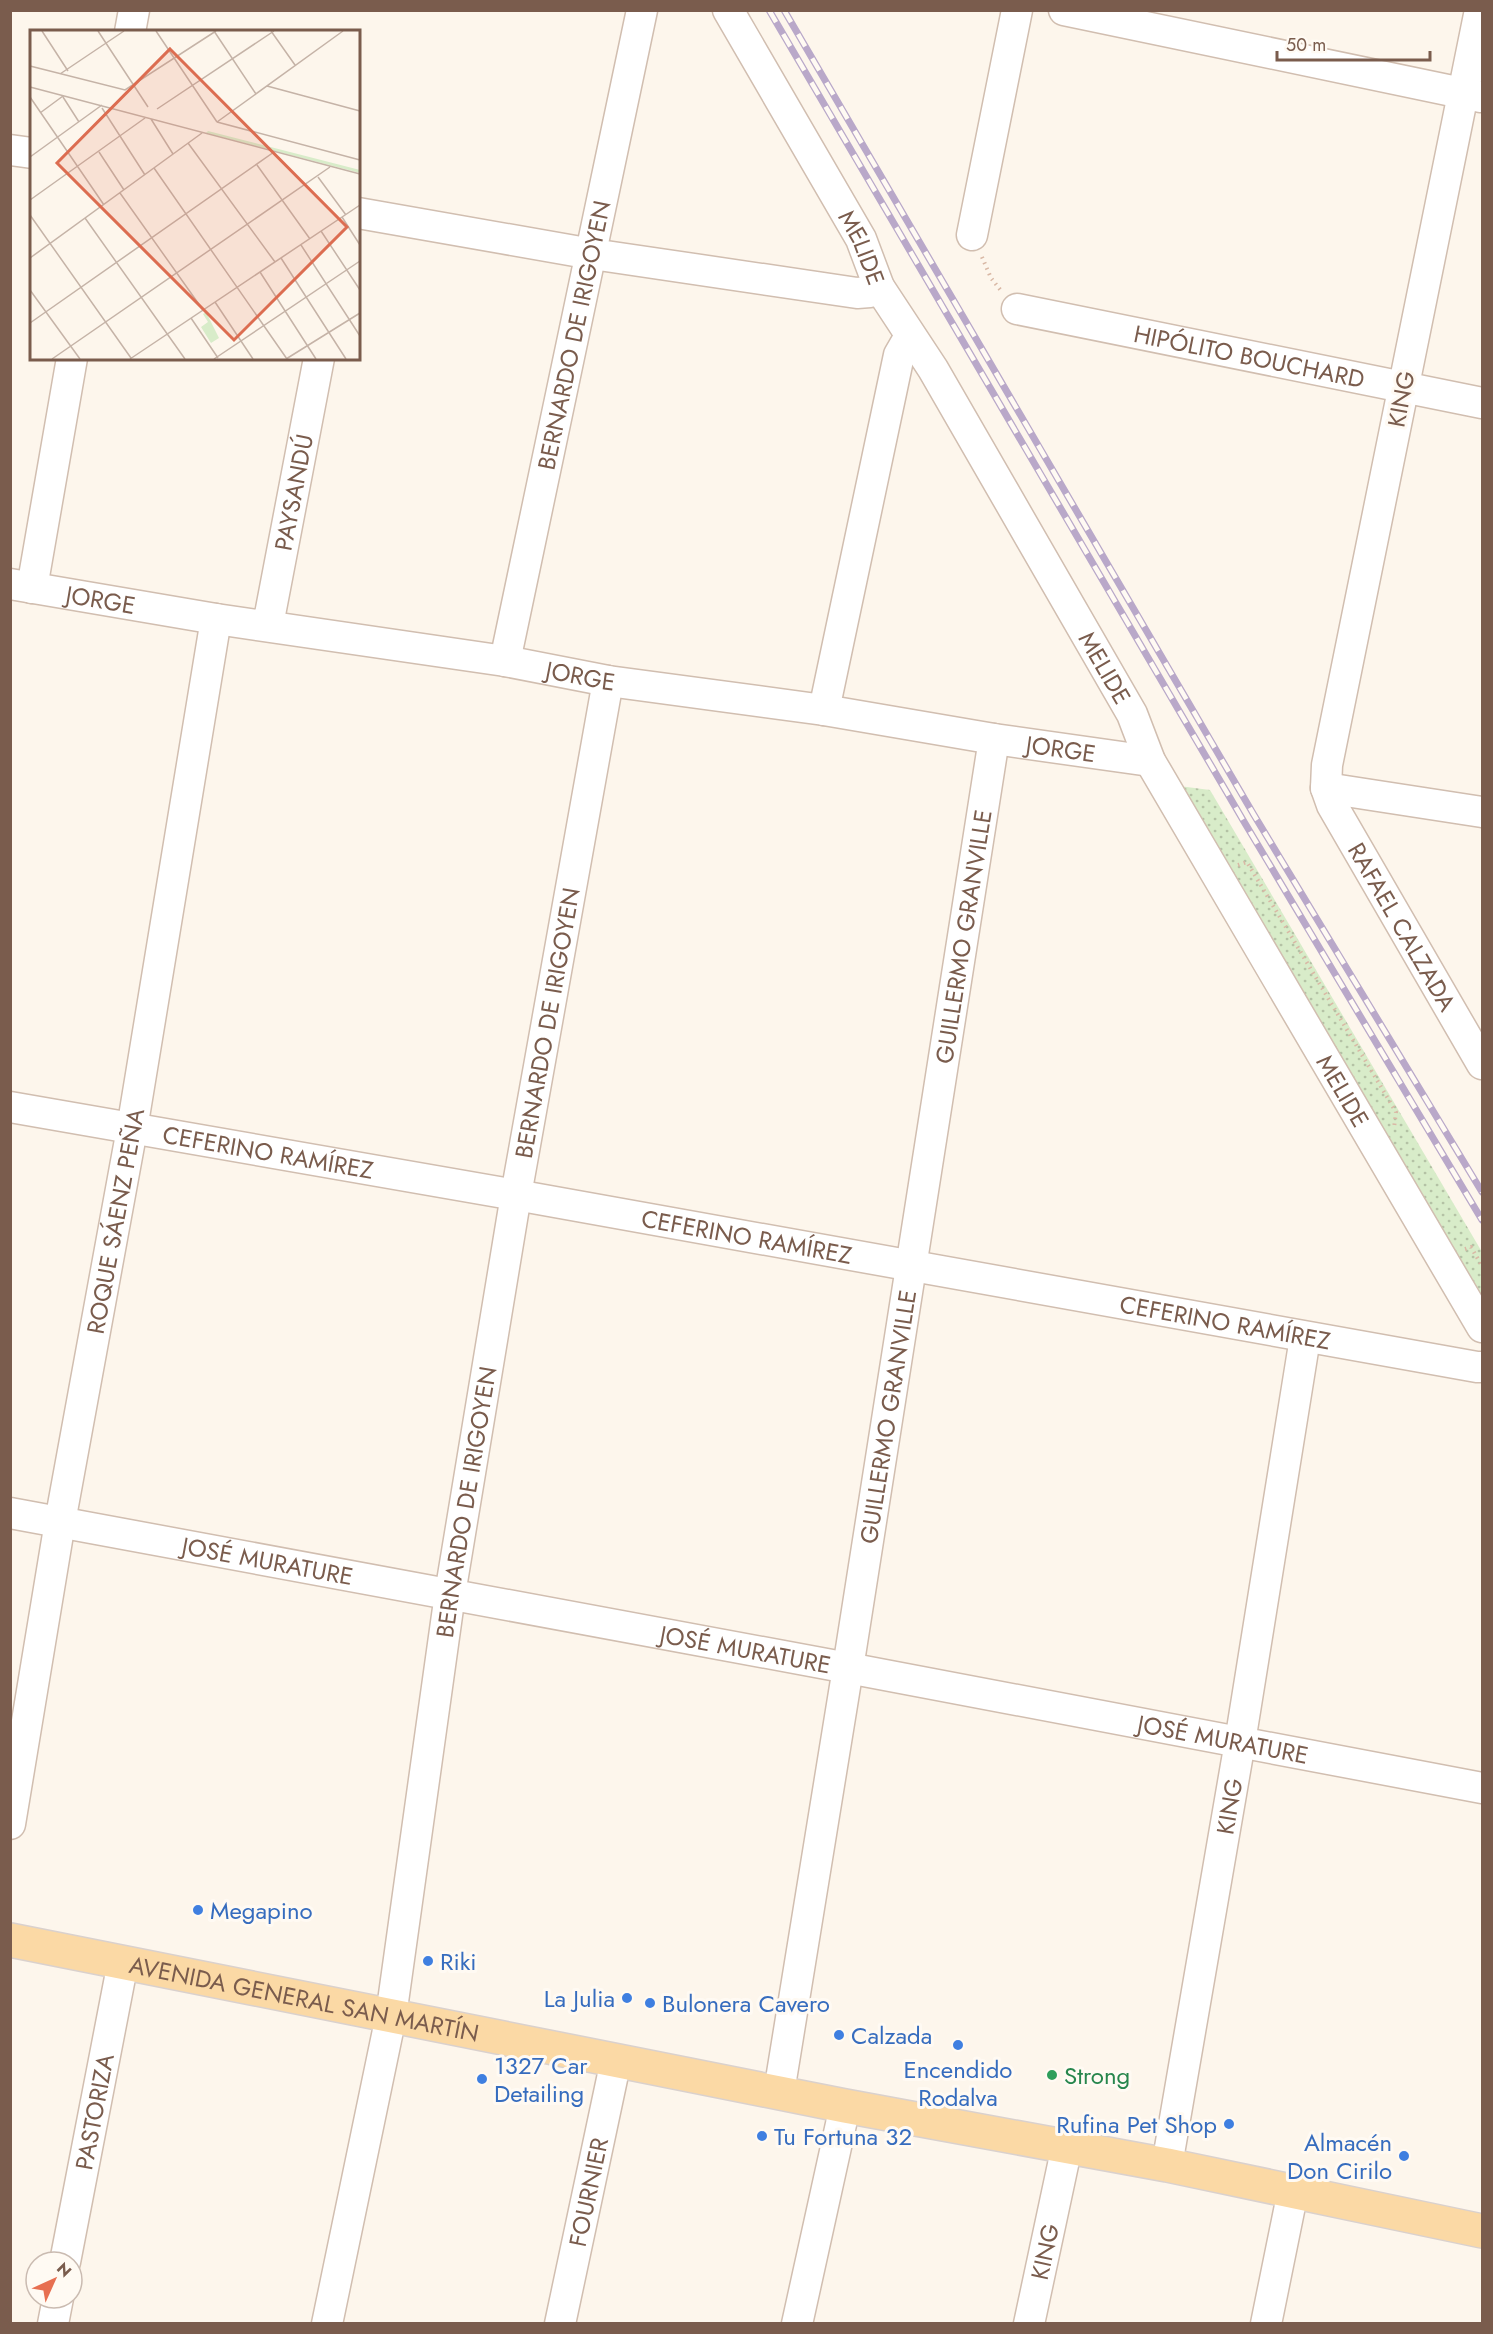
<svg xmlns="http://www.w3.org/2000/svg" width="1493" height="2334" viewBox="0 0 1493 2334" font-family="Jost,sans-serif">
	<defs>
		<pattern id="park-dots" width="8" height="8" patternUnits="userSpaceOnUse" patternTransform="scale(1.5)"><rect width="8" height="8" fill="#d8ecc9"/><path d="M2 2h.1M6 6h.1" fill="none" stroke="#b4c2a5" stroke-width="1.8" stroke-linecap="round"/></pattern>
	</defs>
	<rect width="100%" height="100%" fill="#fdf6ec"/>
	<!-- park -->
	<path fill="url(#park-dots)" d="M1179,786L1210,790L1482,1252V1304Z"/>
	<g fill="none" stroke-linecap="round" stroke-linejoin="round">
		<defs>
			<g id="minor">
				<path id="s1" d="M728,10L861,239L879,287L933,369L1132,714L1150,761L1482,1327"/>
				<path d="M1064,10L1481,97"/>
				<path id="s2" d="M1480,10L1327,765L1326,788L1332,805L1482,1064"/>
				<path d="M130,32L134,10"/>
				<path d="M10,150L32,153"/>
				<path d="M358,213L592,254L857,293L870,292L879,287"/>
				<path d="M972,235L1017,10"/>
				<path id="s3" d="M1017,309L1482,403"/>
				<path id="s4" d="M10,584L216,619L505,661L608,681L824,710L994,739L1150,761"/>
				<path d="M32,588L72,358"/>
				<path id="s5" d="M268,625L319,358"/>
				<path id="s6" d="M505,661L642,10"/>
				<path d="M824,710L899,355L910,336"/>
				<path d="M1326,788L1482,812"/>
				<path id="s7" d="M10,1107L516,1195L1477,1367H1482"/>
				<path id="s8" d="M10,1513L848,1668L1482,1788"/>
				<path id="s9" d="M10,1824L60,1522L132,1129L216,619"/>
				<path id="s10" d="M779,2092L848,1668L994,739"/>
				<path id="s11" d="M1167,2165L1240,1742L1305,1338"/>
				<path id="s12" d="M65,2262L123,1962"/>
				<path d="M53,2324L58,2298"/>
				<path id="s13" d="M327,2324L391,2016L450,1594L516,1195L608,681"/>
				<path id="s14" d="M560,2324L616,2060"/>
				<path d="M797,2324L845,2106"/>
				<path id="s15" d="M1029,2324L1067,2146"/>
				<path d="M1266,2324L1293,2191"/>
			</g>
			<g id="major">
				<path id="s16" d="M10,1940L845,2106L1167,2165L1482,2231"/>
			</g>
		</defs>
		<!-- minor casing -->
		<use href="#minor" stroke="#d1beb0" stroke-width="33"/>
		<!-- major casing -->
		<use href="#major" stroke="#dad1cd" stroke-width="36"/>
		<!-- path -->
		<path stroke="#d9b8a5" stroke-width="4" stroke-dasharray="1.5 4.5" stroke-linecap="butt" d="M982,257L991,278L1002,292
			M1238,865L1247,862L1396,1112L1394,1128
			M1465,1249L1471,1247L1482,1266"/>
		<!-- minor -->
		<use href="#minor" stroke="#fff" stroke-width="30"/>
		<!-- major -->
		<use href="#major" stroke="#fbd9a5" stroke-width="33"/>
		<defs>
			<path id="rail" d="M769,10L1243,820L1482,1220
				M784,10L1254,815L1482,1192"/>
		</defs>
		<!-- rail casing -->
		<use href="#rail" stroke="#b9a8c9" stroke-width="7"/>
		<!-- rail -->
		<use href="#rail" stroke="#fffaf3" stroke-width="4.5" stroke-dasharray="14" stroke-linecap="butt"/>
	</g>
	<!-- markers -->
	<g fill="#3f7fe0" stroke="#fffaf3" stroke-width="2">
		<circle cx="198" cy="1910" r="6"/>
		<circle cx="428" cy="1961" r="6"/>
		<circle cx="627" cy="1998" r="6"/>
		<circle cx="650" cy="2003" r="6"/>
		<circle cx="839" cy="2035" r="6"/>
		<circle cx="958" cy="2045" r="6"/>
		<circle cx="482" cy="2079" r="6"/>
		<circle cx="1229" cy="2124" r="6"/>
		<circle cx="762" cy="2136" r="6"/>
		<circle cx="1404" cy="2156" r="6"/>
	</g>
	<circle fill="#2e9e5b" stroke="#fffaf3" stroke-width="2" cx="1052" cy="2075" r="6"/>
	<g text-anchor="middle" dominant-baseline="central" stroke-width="6" stroke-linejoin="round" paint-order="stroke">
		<!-- street labels -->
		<g font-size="24" fill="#7a5c4d" stroke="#fffaf3">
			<text stroke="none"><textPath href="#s1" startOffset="273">MELIDE</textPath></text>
			<text stroke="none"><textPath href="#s6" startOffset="333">BERNARDO DE IRIGOYEN</textPath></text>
			<text stroke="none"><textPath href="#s3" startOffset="237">HIPÓLITO BOUCHARD</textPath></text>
			<text transform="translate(1401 399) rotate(-79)">KING</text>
			<text stroke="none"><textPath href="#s5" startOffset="135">PAYSANDÚ</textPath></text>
			<text stroke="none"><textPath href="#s4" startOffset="92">JORGE</textPath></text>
			<text stroke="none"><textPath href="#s1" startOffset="759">MELIDE</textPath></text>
			<text stroke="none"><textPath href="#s4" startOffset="578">JORGE</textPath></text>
			<text stroke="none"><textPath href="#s4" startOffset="1064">JORGE</textPath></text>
			<text stroke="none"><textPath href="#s2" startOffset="952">RAFAEL CALZADA</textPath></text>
			<text stroke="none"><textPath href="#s10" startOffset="1170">GUILLERMO GRANVILLE</textPath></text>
			<text stroke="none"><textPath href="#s13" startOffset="1320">BERNARDO DE IRIGOYEN</textPath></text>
			<text stroke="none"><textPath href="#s1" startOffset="1245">MELIDE</textPath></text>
			<text stroke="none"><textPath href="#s7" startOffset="262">CEFERINO RAMÍREZ</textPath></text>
			<text stroke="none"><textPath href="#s9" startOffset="612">ROQUE SÁENZ PEÑA</textPath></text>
			<text stroke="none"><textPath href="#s7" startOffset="748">CEFERINO RAMÍREZ</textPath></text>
			<text stroke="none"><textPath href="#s7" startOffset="1234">CEFERINO RAMÍREZ</textPath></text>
			<text stroke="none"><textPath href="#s10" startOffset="684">GUILLERMO GRANVILLE</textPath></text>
			<text stroke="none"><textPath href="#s13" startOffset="834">BERNARDO DE IRIGOYEN</textPath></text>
			<text stroke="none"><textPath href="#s8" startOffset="262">JOSÉ MURATURE</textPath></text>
			<text stroke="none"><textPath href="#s8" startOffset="748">JOSÉ MURATURE</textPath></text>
			<text stroke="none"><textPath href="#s8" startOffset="1234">JOSÉ MURATURE</textPath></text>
			<text stroke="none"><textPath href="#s11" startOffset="364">KING</textPath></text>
			<text stroke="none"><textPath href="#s16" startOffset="300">AVENIDA GENERAL SAN MARTÍN</textPath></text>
			<text stroke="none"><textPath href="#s12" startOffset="153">PASTORIZA</textPath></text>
			<text stroke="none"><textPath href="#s14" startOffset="135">FOURNIER</textPath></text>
			<text stroke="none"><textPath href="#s15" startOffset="74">KING</textPath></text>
		</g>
		<!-- shop labels -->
		<g font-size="24" fill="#366cbe" stroke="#fffaf3" text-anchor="start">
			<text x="210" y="1910">Megapino</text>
			<text x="440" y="1961">Riki</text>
			<text x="615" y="1998" text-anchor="end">La Julia</text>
			<text x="662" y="2003">Bulonera Cavero</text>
			<text x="851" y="2035">Calzada</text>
			<text x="494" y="2065">1327 Car<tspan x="494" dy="28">Detailing</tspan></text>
			<text x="958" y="2069" text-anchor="middle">Encendido<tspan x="958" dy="28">Rodalva</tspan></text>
			<text x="1217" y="2124" text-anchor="end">Rufina Pet Shop</text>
			<text x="774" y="2136">Tu Fortuna 32</text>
			<text x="1392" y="2142" text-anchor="end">Almacén<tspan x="1392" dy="28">Don Cirilo</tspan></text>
		</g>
		<!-- leisure labels -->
		<g font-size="24" fill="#27864d" stroke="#fffaf3" text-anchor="start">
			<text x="1064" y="2075">Strong</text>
		</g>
	</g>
	<!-- overview -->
	<g transform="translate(30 30)">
		<rect width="330" height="330" fill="#fdf6ec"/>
		<path d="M176,282L189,308L181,313L171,297L178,292L173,284Z" fill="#d8ecc9"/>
		<path d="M178,101L330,140V143L176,103Z" fill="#d8ecc9"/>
		<path fill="none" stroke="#c5b3a7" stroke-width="1.5" d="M12,1L38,41M68,1L118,77M126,1L187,92M184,1L226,64M241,1L265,35M0,36L95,60L186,1M30,44L94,1M237,56L330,81M0,57L330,144M0,67L74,175M33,67L49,92M72,78L115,145M127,79L244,1M10,83L33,66M121,89L143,124M187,92L313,1M187,92L330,130M158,113L245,232M69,122L94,160M0,127L72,75M227,135L280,209M124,138L257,329M288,147L316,185M90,163L173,280M0,170L115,88M0,185L101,328M312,187L330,215M55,188L155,329M291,201L330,260M271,215L330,306M0,228L172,103M251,228L316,329M230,242L286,329M0,260L50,329M185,272L223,329M161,288L188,328M0,293L244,122M22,329L300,137M100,329L330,175M184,329L330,231M256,329L330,283"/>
		<path fill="#dc6d51" fill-opacity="0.15" stroke="#dc6d51" stroke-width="3" d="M140,19L317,197L204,310L27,133Z"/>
		<rect width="330" height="330" fill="none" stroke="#7a5c4d" stroke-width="3"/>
	</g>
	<!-- border -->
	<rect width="1493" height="2334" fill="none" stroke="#7a5c4d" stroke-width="24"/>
	<!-- north arrow -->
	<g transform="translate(54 2280) rotate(45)"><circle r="28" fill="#fffaf3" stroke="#cabbb1" stroke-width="1.5"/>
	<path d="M0-4.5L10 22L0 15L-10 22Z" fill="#e76f51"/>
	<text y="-9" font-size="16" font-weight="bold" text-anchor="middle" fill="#7a5c4d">N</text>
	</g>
	<!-- scale -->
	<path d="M1277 51v9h153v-9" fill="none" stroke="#7a5c4d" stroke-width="3"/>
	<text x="1286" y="51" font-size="18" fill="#7a5c4d" stroke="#fffaf3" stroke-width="4.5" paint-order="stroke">50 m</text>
</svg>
